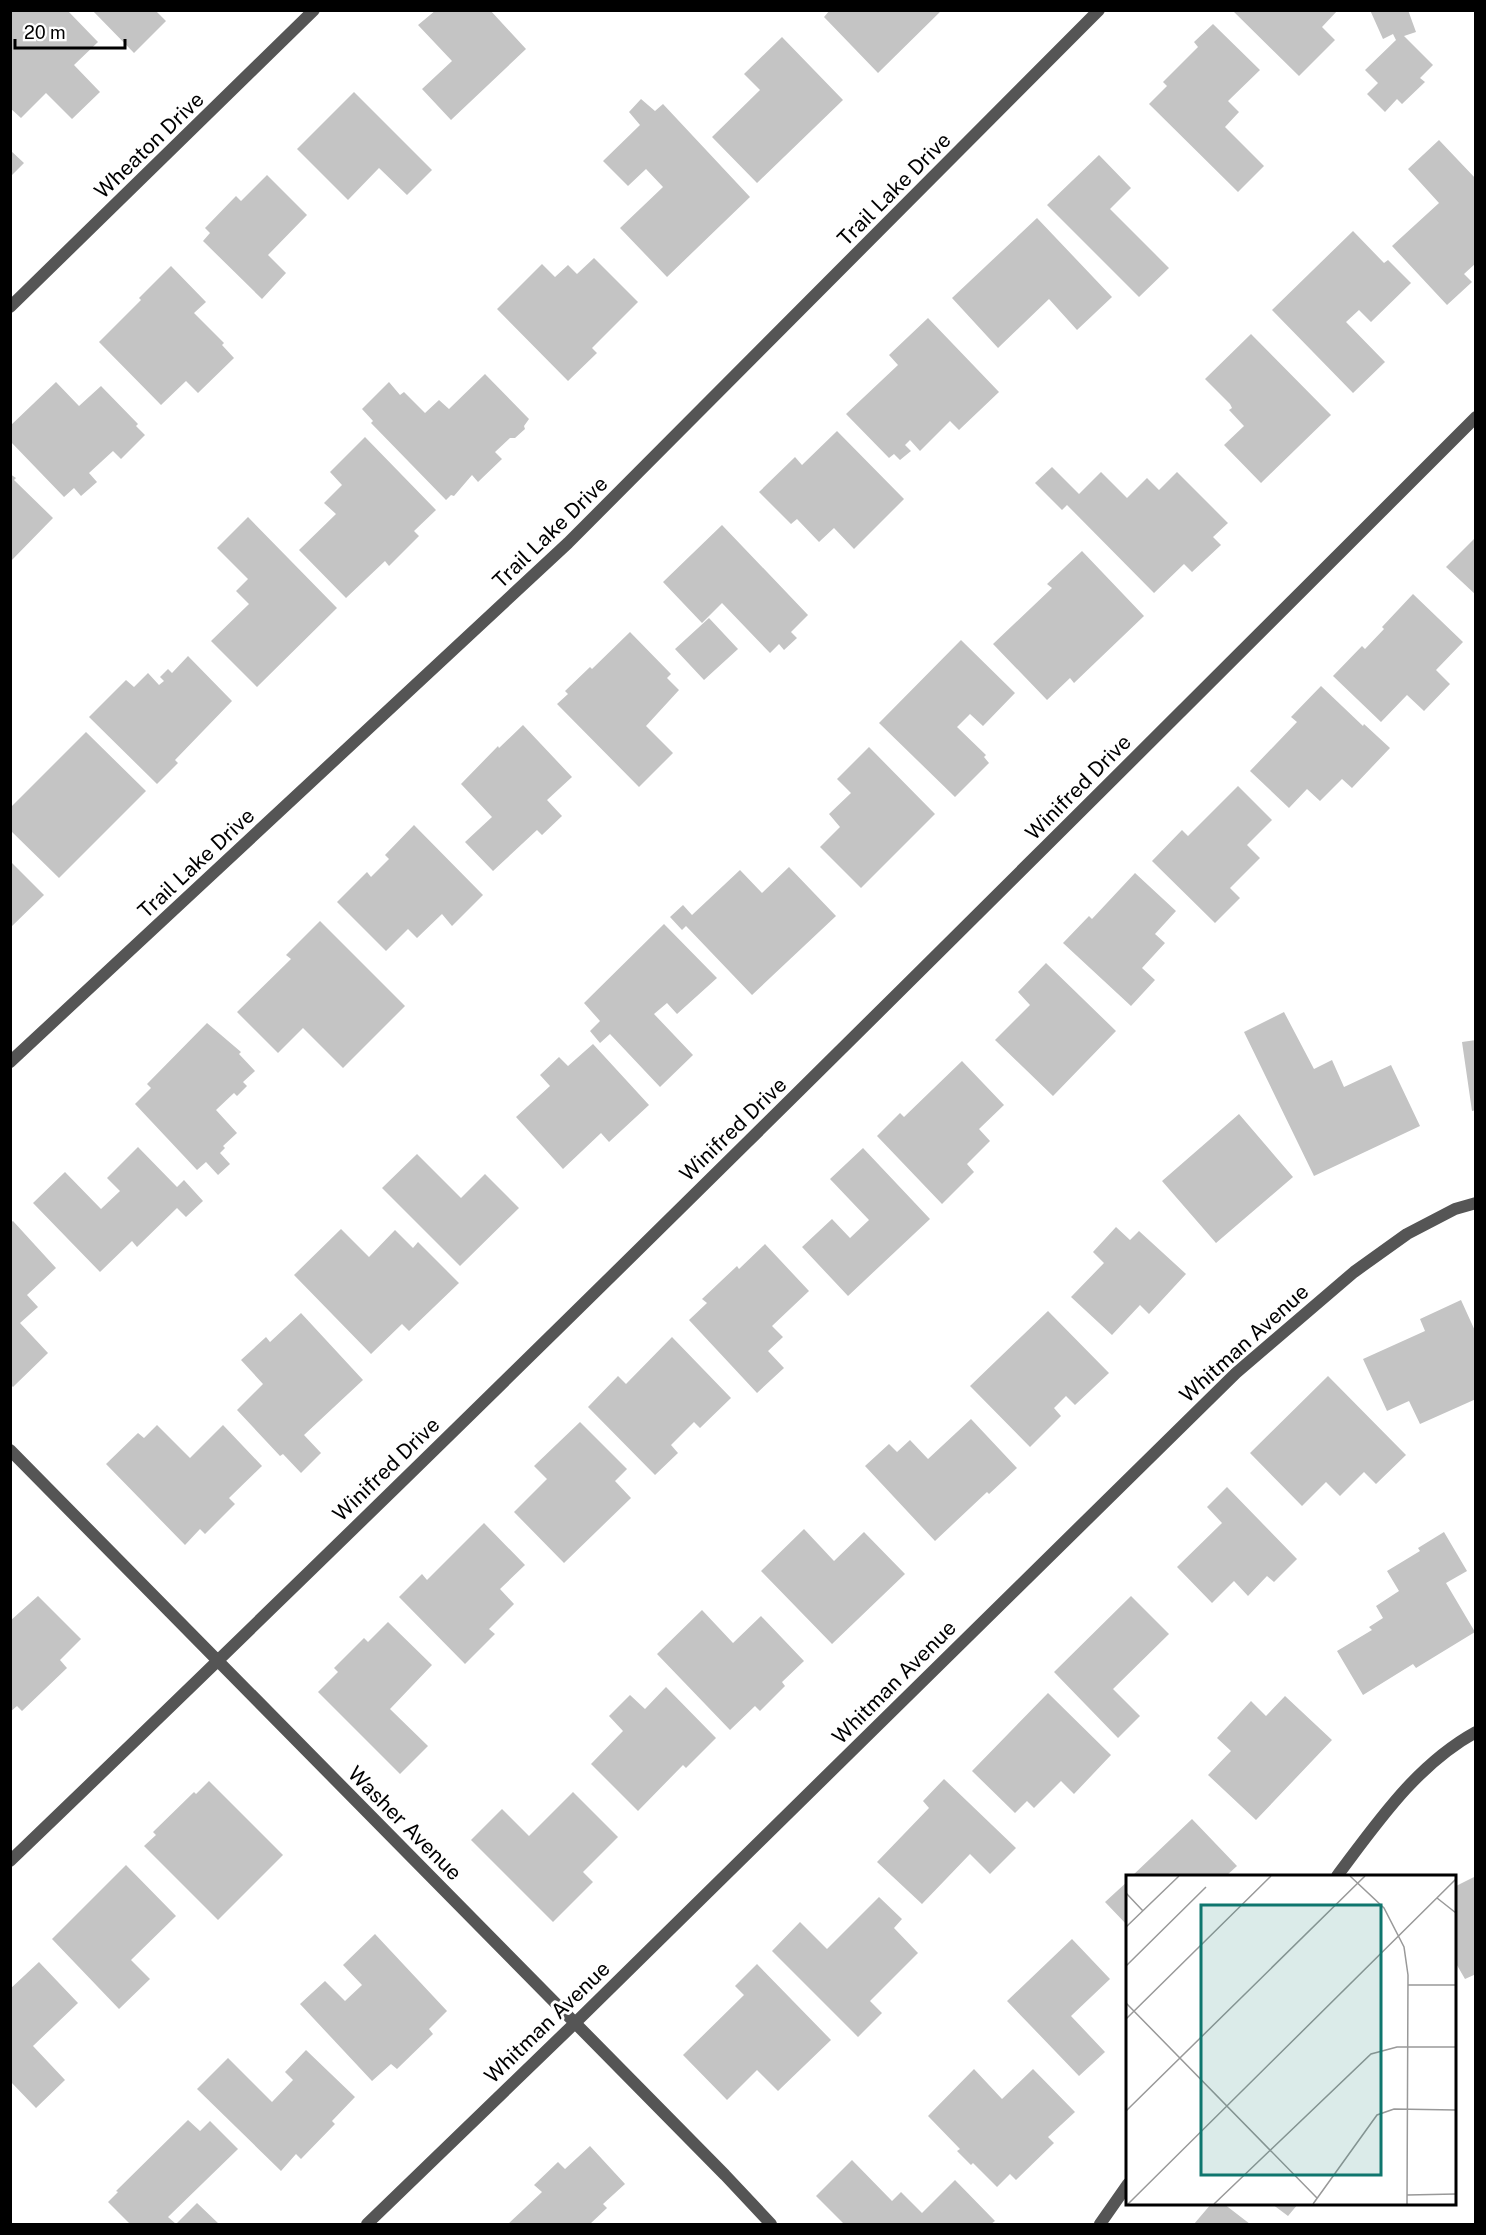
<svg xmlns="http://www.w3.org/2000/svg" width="1486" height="2235" viewBox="0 0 1486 2235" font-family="'Public Sans',sans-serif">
	<rect width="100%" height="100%" fill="#fff"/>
	<!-- building -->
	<path fill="#c4c4c4" d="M10,10H67L98,42L74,65L100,92L72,119L46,93L21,118L10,108Z
		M92,10H155L166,21L134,53Z
		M436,10H490L526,49L451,120L422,89L452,61L418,25Z
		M830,10H942L878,73L824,17Z
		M1232,10H1338L1322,27L1335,40L1299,76Z
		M1370,10H1408L1416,32L1404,36L1433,65L1420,78L1425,82L1402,104L1397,99L1385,112L1367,94L1378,83L1365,70L1396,40L1393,34L1383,39Z
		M1213,24L1260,70L1228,101L1239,112L1225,127L1264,166L1238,192L1149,104L1167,86L1163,82L1198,47L1194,42Z
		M782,37L843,100L757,183L712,137L760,90L744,74Z
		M354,92L432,170L407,195L379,168L348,200L297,149Z
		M641,99L655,111L663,104L750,197L667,277L620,228L663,187L646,169L628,186L603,161L640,125L629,112Z
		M1439,140L1476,179V263L1464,274L1472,282L1447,305L1392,246L1439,203L1408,169Z
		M10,150L24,163L10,177Z
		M1099,155L1131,188L1110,209L1169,268L1139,297L1047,205Z
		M267,175L307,215L268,255L286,273L262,299L203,241L210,233L205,228L236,196L241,201Z
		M1037,218L1112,297L1077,330L1049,299L998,348L952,298Z
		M1353,231L1384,263L1388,260L1411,283L1371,322L1359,310L1346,322L1385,362L1353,393L1272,310Z
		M594,258L638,302L592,348L597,353L568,381L497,309L542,264L555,277L568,265L577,274Z
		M171,266L206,302L194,313L224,343L222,345L234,358L198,393L186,381L161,405L99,342L141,300L139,298Z
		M928,318L999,392L959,430L950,421L920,451L910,440L905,445L911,451L900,460L894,454L889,458L846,414L898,365L889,355Z
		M1251,334L1331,415L1261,483L1224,445L1244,426L1229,410L1232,408L1230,404L1205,379Z
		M485,374L529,419L524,426L525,429L515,438H510L495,452L502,459L478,482L472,475L454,496L451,495L446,500L371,423L373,421L362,409L389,382L400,395L404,392L425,413L439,400L449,409Z
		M56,382L79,406L101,386L138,424L136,426L145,435L121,459L113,451L89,473L97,482L81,496L74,488L64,497L10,441V426Z
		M837,431L904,499L854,549L834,528L819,542L797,519L791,524L759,492L795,457L802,465Z
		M365,437L436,510L414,531L419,536L389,566L385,561L346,598L299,550L336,514L324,503L342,485L330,472Z
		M1052,467L1079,494L1101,472L1127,498L1147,478L1159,490L1177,472L1228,523L1213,537L1221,545L1192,572L1184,564L1154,593L1067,505L1062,510L1035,483Z
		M10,474L16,478L14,480L53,518L10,562Z
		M248,517L337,608L257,687L211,641L249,604L236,591L248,579L217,548Z
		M722,525L808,615L791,632L797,638L784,650L779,644L770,653L722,603L702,623L663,582Z
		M1476,537V595L1446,567Z
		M1082,551L1144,616L1074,683L1070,678L1047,700L993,644L1052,588L1047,584Z
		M1413,594L1463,642L1436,670L1450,684L1424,711L1407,695L1381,722L1333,676L1362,646L1365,649L1384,629L1382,627Z
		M709,618L738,649L704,680L675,649Z
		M630,632L671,674L667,678L679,690L646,726L673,753L639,787L557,704L568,694L565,691L590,667L592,669Z
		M961,640L1015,693L983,726L970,714L957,727L986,755L984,757L989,763L955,797L879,723Z
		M188,656L232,701L175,760L178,763L157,784L89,717L126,680L134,687L148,673L159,685L164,681L160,677L168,669L172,673Z
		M1321,686L1363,726L1364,724L1390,748L1352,788L1342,779L1320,801L1307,789L1289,808L1250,771L1297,722L1291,717Z
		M523,725L572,777L547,800L562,816L542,835L537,830L493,871L465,842L492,817L461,784L498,746L499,748Z
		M86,732L146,791L59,878L10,830V808Z
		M869,747L935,814L861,888L820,847L840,827L829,814L851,793L837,779Z
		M1238,786L1272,820L1247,845L1260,858L1230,888L1240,898L1215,923L1152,861L1182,830L1188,836Z
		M414,825L483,895L452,926L442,914L417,938L408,929L386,951L337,902L367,872L371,877L389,859L385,855Z
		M10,861L44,895L10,928Z
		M789,867L836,916L752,995L686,926L682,930L670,917L683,905L692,915L740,870L762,893Z
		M1135,873L1176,911L1155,934L1165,943L1142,968L1155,980L1131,1006L1063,943L1089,916L1092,919Z
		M320,921L405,1006L343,1068L303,1028L278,1053L237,1012L291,959L286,955Z
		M664,924L717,978L677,1014L667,1003L654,1014L693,1055L660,1087L610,1034L600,1043L590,1031L600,1021L584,1003Z
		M1046,963L1116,1031L1053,1096L995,1040L1030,1005L1018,992Z
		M1284,1012L1314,1069L1332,1060L1344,1087L1391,1065L1420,1126L1314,1176L1244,1032Z
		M207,1023L241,1052L239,1054L255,1071L243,1082L247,1086L237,1096L234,1093L216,1110L237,1133L223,1146L225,1148L220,1153L230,1164L218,1175L206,1162L197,1170L135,1104L151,1088L147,1084Z
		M1476,1040V1110L1472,1111L1462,1042Z
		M593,1044L649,1105L609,1142L601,1133L563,1169L516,1117L550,1086L540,1075L559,1057L568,1066Z
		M962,1061L1004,1105L979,1129L990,1141L967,1164L974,1172L942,1204L877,1136L900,1113L904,1117Z
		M1239,1114L1293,1177L1216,1243L1162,1181Z
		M138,1147L177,1187L184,1180L203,1201L186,1217L177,1208L137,1247L132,1241L100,1272L33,1203L65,1172L101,1209L120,1191L107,1178Z
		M863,1148L930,1219L848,1296L802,1247L832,1219L850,1238L869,1220L830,1179Z
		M417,1154L461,1198L485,1174L519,1208L460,1266L382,1188Z
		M13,1221L56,1268L27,1295L38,1307L20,1323L48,1353L13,1387L10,1384V1223Z
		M1116,1227L1130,1240L1139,1231L1186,1274L1149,1314L1140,1305L1112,1335L1071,1297L1104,1263L1093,1252Z
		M341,1229L369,1257L395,1230L413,1248L418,1242L459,1283L409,1331L402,1324L371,1354L294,1275Z
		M765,1244L809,1291L772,1326L783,1337L768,1351L784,1368L757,1393L689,1320L707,1303L702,1299L737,1266L739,1269Z
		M1461,1300L1476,1333V1399L1420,1424L1409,1401L1387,1411L1363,1359L1425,1331L1420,1319Z
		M1048,1311L1109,1373L1075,1405L1066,1396L1054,1408L1061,1416L1030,1447L970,1386Z
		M301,1313L363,1380L304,1435L321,1453L301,1473L283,1454L280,1456L237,1410L263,1384L241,1360L266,1337L270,1342Z
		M672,1337L731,1398L700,1428L694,1422L671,1445L678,1453L655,1475L588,1407L618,1376L626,1384Z
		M1328,1376L1406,1455L1376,1484L1364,1472L1340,1496L1326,1482L1302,1506L1250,1453Z
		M971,1419L1017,1468L989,1494L987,1492L935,1541L865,1466L889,1444L897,1452L910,1440L928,1459Z
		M580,1422L627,1469L615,1481L631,1498L564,1563L514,1512L547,1479L534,1466Z
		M157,1425L190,1458L223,1425L262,1466L229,1498L235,1504L205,1534L200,1529L185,1545L106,1464L138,1433L144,1438Z
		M1227,1487L1297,1559L1274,1582L1267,1576L1248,1596L1234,1581L1212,1603L1177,1567L1222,1523L1207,1507Z
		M484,1523L525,1565L500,1589L514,1604L489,1629L495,1634L465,1664L399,1597L422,1574L427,1580Z
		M804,1529L834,1561L864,1532L905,1574L832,1644L761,1571Z
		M1444,1532L1467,1571L1446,1583L1475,1632L1416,1668L1413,1664L1363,1695L1337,1651L1372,1630L1369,1627L1383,1618L1376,1606L1399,1591L1387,1571L1420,1551L1418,1548Z
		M38,1596L81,1639L60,1660L67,1668L22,1711L17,1706L10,1712V1621Z
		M1131,1596L1169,1634L1113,1689L1140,1716L1118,1738L1054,1672Z
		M702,1610L733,1643L761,1616L804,1661L782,1682L785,1686L760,1711L755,1706L730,1730L657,1654Z
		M388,1622L432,1665L390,1709L428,1746L400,1774L318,1692L338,1672L334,1668L364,1638L368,1642Z
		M666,1687L716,1738L686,1768L683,1765L638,1811L591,1764L623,1731L609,1716L630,1695L645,1709Z
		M1048,1693L1111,1755L1074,1794L1061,1781L1034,1808L1027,1801L1015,1813L972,1771Z
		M1285,1696L1332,1740L1256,1820L1208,1775L1231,1751L1217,1738L1251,1701L1266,1716Z
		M944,1779L1016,1848L990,1874L970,1854L922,1904L877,1862L929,1808L923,1801Z
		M209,1781L283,1855L218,1920L144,1846L156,1835L153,1832L194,1792L196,1794Z
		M573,1792L618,1837L583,1872L593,1882L553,1922L471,1840L502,1809L529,1836Z
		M1192,1819L1237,1866L1226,1876H1132Z
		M126,1865L176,1916L131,1960L150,1979L119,2009L52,1939Z
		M1476,1876V1974L1465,1979L1454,1960V1887Z
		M1128,1881V1926L1105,1902Z
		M879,1897L902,1919L894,1928L918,1953L870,2001L882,2013L858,2037L772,1951L800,1922L827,1949Z
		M375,1934L447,2011L429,2029L433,2034L397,2069L391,2064L372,2081L300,2004L325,1981L345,2001L362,1985L343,1965Z
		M1072,1939L1110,1979L1071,2016L1105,2052L1079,2076L1007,2001Z
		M39,1962L78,2003L33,2046L65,2080L36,2108L10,2081V1989Z
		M757,1964L831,2040L778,2091L757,2070L727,2100L683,2055L744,1995L735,1986Z
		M306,2050L355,2097L332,2121L335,2124L301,2159L296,2154L281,2171L197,2089L228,2058L272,2102L293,2080L285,2072Z
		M974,2069L1002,2099L1033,2069L1075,2112L1048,2137L1054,2143L1016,2180L1010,2174L997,2187L973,2163L971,2165L957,2151L960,2149L928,2116Z
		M188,2120L200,2131L210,2121L238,2149L168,2217L176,2224L197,2203L219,2224H130L108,2202L118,2192L116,2191Z
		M590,2146L625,2184L603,2204L607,2208L590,2224H508L542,2192L534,2185L558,2162L565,2169Z
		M852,2160L892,2201L901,2192L922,2213L955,2180L995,2221L991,2224H844L816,2196Z
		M1211,2204H1224L1250,2224H1194Z
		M1272,2204H1298L1288,2216Z"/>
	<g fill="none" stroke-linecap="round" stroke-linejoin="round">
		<!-- minor -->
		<path stroke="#555" stroke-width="12" d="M10,307L314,10
			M10,1450L725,2175L771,2224
			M10,1861C505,1386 991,902 1476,417
			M1337,1876C1377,1823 1416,1765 1476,1732
			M367,2224L575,2023L1236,1373L1354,1272L1407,1234L1455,1209L1476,1203
			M1100,2224L1128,2184"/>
		<!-- tertiary -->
		<path stroke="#555" stroke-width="12" d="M10,1062L568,543L1099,10"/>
	</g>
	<g text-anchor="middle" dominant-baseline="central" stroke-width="6" stroke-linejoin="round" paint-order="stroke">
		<!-- street labels -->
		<g font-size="21" fill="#000" stroke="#fff">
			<text transform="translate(149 145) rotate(-44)">Wheaton Drive</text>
			<text transform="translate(894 189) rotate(-45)">Trail Lake Drive</text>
			<text transform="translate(550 532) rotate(-44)">Trail Lake Drive</text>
			<text transform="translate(1078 787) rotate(-45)">Winifred Drive</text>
			<text transform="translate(196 863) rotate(-43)">Trail Lake Drive</text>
			<text transform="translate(733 1129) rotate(-44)">Winifred Drive</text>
			<text transform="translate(1244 1343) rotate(-42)">Whitman Avenue</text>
			<text transform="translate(386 1469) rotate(-44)">Winifred Drive</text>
			<text transform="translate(894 1682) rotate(-45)">Whitman Avenue</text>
			<text transform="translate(405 1823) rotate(45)">Washer Avenue</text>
			<text transform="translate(547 2022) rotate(-44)">Whitman Avenue</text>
		</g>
	</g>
	<!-- overview -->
	<g transform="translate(1126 1875)">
		<rect width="330" height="330" fill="#fff"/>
		<path fill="none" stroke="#999" stroke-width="1.5" d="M224,1L258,33L278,72L282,100L281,329M0,18L17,36M311,23L330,38M0,52L53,1M0,91L80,12M282,110H330M0,128L191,323M0,144L145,1M0,236L239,1M281,320L330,319M2,329L330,4M88,329L245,179L271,172H330M187,329L251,240L268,234L330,235"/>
		<path fill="#0f766e" fill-opacity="0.15" stroke="#0f766e" stroke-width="3" d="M75,30H255V300H75Z"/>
		<rect width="330" height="330" fill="none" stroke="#000" stroke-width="3"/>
	</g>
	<!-- border -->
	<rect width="1486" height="2235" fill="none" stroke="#000000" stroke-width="24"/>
	<!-- scale -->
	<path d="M15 39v9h110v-9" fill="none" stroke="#000000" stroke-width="3"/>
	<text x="24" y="39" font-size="18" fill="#000000" stroke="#ffffff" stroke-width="4.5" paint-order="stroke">20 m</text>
</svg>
